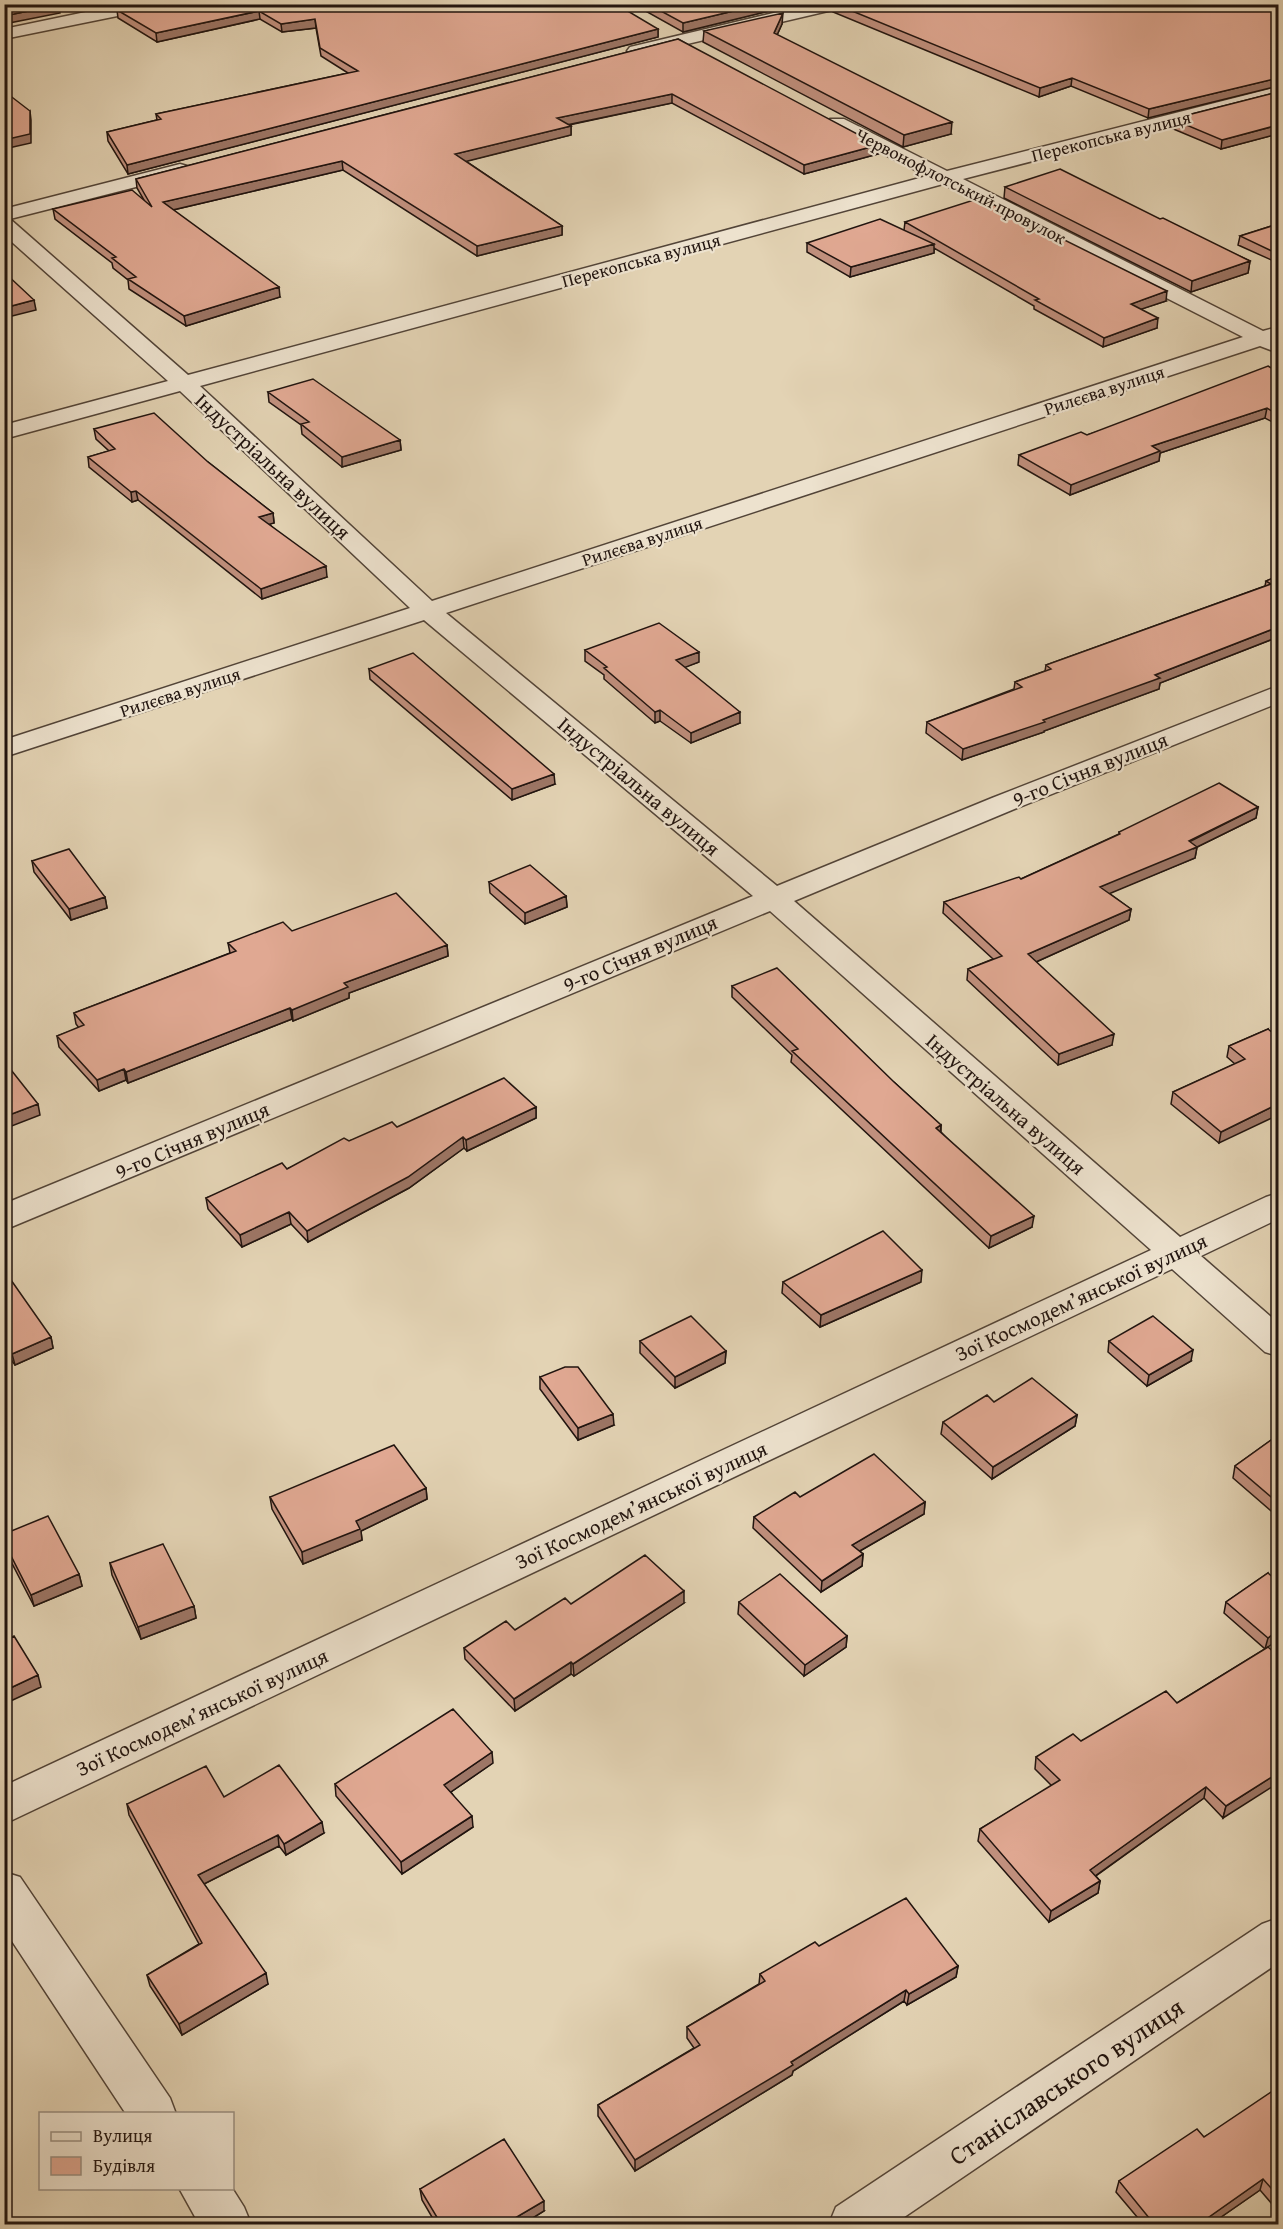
<svg xmlns="http://www.w3.org/2000/svg" width="1283" height="2229" viewBox="0 0 1283 2229" font-family="'Gentium Book Plus',serif">
	<rect width="100%" height="100%" fill="#e3d3b4"/>
	<filter id="stains"><feTurbulence type="fractalNoise" baseFrequency=".00333" numOctaves="4"/><feColorMatrix values="0 0 0 0 .2 0 0 0 0 .09 0 0 0 0 .02 0 0 0 .5 -.17"/></filter>
	<radialGradient id="worn" r=".72"><stop offset=".6" stop-color="#630" stop-opacity="0"/><stop offset="1" stop-color="#630" stop-opacity=".3"/></radialGradient>
	<g fill="none" stroke-linecap="round" stroke-linejoin="round">
		<defs>
			<path id="street" d="M124,4H160L152,9L4,39V29Z
				M811,4H843L841,8L636,56L630,55L627,51L630,47Z
				M1278,87V98L963,179L1263,331L1278,327V349L1273,351L1260,346L446,613L777,886L992,798L1278,686V703L1012,810L794,901L1180,1237L1266,1197L1278,1193V1219L1201,1256L1278,1323V1356L1265,1352L1172,1269L4,1824V1786L1151,1250L770,911L4,1230V1204L753,896L424,620L4,757V740L410,608L180,391L4,439V425L168,381L4,235V209L180,164L187,166L190,170L187,174L10,219L188,375L927,176L830,127L828,123L830,119H844L947,171ZM943,184L1243,337L432,601L200,386Z
				M4,1872L20,1877L170,2098L176,2114H126L4,1929Z
				M1278,1918V1963L894,2224H829L836,2207L1262,1924Z
				M179,2188H232L244,2207L251,2224H199Z"/>
		</defs>
		<!-- street casing -->
		<use href="#street" stroke="#524438" stroke-width="3"/>
		<!-- street -->
		<use href="#street" fill="#ede2ce" fill-rule="evenodd"/>
	</g>
	<!-- wall -->
	<path fill="#c1907e" stroke="#21140f" stroke-width="1.5" d="M144,4L658,29V37L128,174L108,141L107,132L157,120L156,114L348,73L321,56L316,28L282,32L260,19L157,42L118,18L117,10Z
		M633,4H791L790,6L683,32Z
		M833,4H1278L1148,118L1071,86L1039,97L833,12Z
		M782,24L777,35L951,134L903,147L703,42L704,31Z
		M678,39L878,154L804,174L672,103L569,125L571,126V135L466,161L562,226V235L477,256L343,170L173,210L280,297L186,326L129,289L128,280L113,268L112,263L55,219L53,209L144,200L137,188L136,179Z
		M1278,92V134L1221,149L1171,128L1172,119Z
		M1005,187L1160,219L1250,261L1248,273L1191,292L1004,198Z
		M905,222L1166,301L1141,309L1157,328L1103,347L1034,309V306L934,248V253L850,277L807,252V243L904,230Z
		M1278,224V263L1238,245L1240,236Z
		M1278,372V425L1265,418L1160,453L1159,461L1070,495L1018,465L1019,455L1087,435Z
		M268,392L400,440L401,450L342,467L302,434L301,425L269,402Z
		M94,429L208,462L273,513L274,523L269,524L327,577L262,599L138,500L132,502L89,467L88,457L109,451L96,439Z
		M1278,576V637L1160,683L1159,689L1044,731V732L962,760L926,733L927,722L1014,689L1015,682L1045,671L1046,665L1265,586L1266,581Z
		M585,650L699,662L684,667L740,723L691,743L660,721L655,723L604,679V675L585,661Z
		M369,669L555,784L512,800L370,679Z
		M1258,807L1256,818L1197,847L1195,858L1109,893L1131,909L1129,920L1036,962L1112,1045L1058,1065L967,980L968,969L993,959L943,913L944,902L1021,879L1119,834V832Z
		M32,861L105,897L107,908L71,920L34,872Z
		M489,882L566,896L567,907L525,924L490,893Z
		M292,931L447,945L448,956L349,993V998L293,1021L292,1019L128,1083L126,1080L99,1091L59,1047L57,1036L79,1028L76,1024L74,1013L230,953L228,943Z
		M732,986L894,1082L941,1125V1132L1032,1227L989,1248L791,1062L792,1055L732,997Z
		M1268,1029L1219,1143L1171,1104L1173,1092L1235,1064L1227,1057L1229,1046Z
		M536,1107V1118L467,1151L464,1148L409,1188L308,1242L291,1224L242,1247L208,1209L206,1198L287,1169L349,1141L397,1127Z
		M783,1282H921L820,1327L782,1293Z
		M4,1283L51,1337L53,1348L15,1365L4,1350Z
		M640,1341L726,1351L725,1363L675,1388L640,1353Z
		M1109,1341L1191,1361L1147,1386L1108,1352Z
		M540,1377L614,1425L578,1440L540,1389Z
		M994,1402L1077,1415L1075,1426L992,1479L941,1434L943,1422Z
		M1278,1435V1517L1233,1478L1235,1466Z
		M426,1488L427,1499L361,1531L362,1540L303,1564L272,1509L270,1497Z
		M800,1497L925,1502L924,1514L860,1551L863,1554L862,1566L821,1592L753,1528L754,1517Z
		M4,1534L79,1574L82,1586L34,1606L4,1548Z
		M110,1563L194,1606L196,1618L141,1639L112,1575Z
		M1268,1573V1647L1223,1818L1204,1798L1096,1876L1100,1881L1098,1893L1049,1922L978,1841L980,1829L1052,1786L1035,1769L1036,1757L1081,1741L1177,1703L1265,1649L1224,1613L1226,1602Z
		M739,1602L847,1636L846,1647L804,1676L738,1614Z
		M684,1603L574,1676L571,1674L515,1711L465,1659L464,1648L515,1630L571,1604Z
		M493,1763L451,1792L473,1827L402,1874L336,1796L335,1784Z
		M224,1797L324,1833L286,1855L279,1846L204,1884L268,1984L182,2035L150,1986L147,1975L199,1944L129,1815L127,1804Z
		M819,1946L958,1966L956,1977L907,2005L904,2001L793,2071L792,2075L635,2171L598,2116V2105L694,2048L687,2038V2027L759,1984L760,1974Z
		M1278,2096V2211L1260,2190L1211,2224H1143L1116,2192L1119,2181L1204,2137Z
		M420,2189L544,2211L523,2224H436L422,2200Z"/>
	<!-- shaded-wall -->
	<path fill="#9d7666" stroke="#21140f" stroke-width="1.5" d="M100,4H111L100,7Z
		M763,4H791L790,6L683,32V23Z
		M58,5L60,13L4,24V16Z
		M259,11L260,19L157,42L156,33Z
		M783,13L782,24L773,44L774,33Z
		M315,19L316,28L282,32L281,24Z
		M658,29V37L128,174L127,165Z
		M1072,78L1071,86L1039,97L1040,88Z
		M1278,78V86L1148,118L1149,109Z
		M672,94V103L557,127V118Z
		M30,111L31,120V143L4,149V140Z
		M952,122L951,134L903,147L904,135Z
		M1278,125V134L1221,149L1222,140Z
		M571,126V135L456,164L455,154Z
		M878,145V154L804,174V165Z
		M342,161L343,170L164,212L163,202Z
		M562,226V235L477,256V246Z
		M934,244V253L850,277L851,267Z
		M1250,261L1248,273L1191,292L1192,281Z
		M279,287L280,297L186,326L184,316Z
		M1167,291L1166,301L1130,313L1131,304Z
		M34,300L36,310L4,318V308Z
		M1158,318L1157,328L1103,347L1104,338Z
		M1267,408L1265,418L1160,453L1159,461L1070,495L1071,485L1152,446Z
		M400,440L401,450L342,467V457Z
		M136,491L138,500L132,502L131,492Z
		M273,513L274,523L260,527L259,517Z
		M326,566L327,577L262,599L261,589Z
		M1278,627V637L1160,683L1159,689L1044,731V732L962,760L963,749L1043,720L1155,675Z
		M699,652V662L676,671V660Z
		M660,710V721L655,723V712Z
		M740,712V723L691,743V733Z
		M554,774L555,784L512,800V789Z
		M1258,807L1256,818L1193,849L1197,847L1195,858L1099,898L1100,887Z
		M566,896L567,907L525,924V913Z
		M105,897L107,908L71,920L69,909Z
		M1131,909L1129,920L1027,966L1028,954Z
		M447,945L448,956L349,993V998L293,1021L292,1010L344,983Z
		M290,1008L292,1019L128,1083L126,1072Z
		M1114,1034L1112,1045L1058,1065L1059,1054Z
		M124,1069L126,1080L99,1091L97,1080Z
		M38,1104L40,1115L4,1129V1117Z
		M1278,1104V1115L1219,1143L1221,1132Z
		M536,1107V1118L467,1151L466,1140Z
		M941,1125L940,1137L936,1128Z
		M463,1137L464,1148L409,1188L308,1242L307,1231Z
		M289,1212L291,1224L242,1247L240,1235Z
		M1034,1216L1032,1227L989,1248L991,1236Z
		M922,1270L921,1282L820,1327L821,1315Z
		M51,1337L53,1348L15,1365L12,1354Z
		M1193,1350L1191,1361L1147,1386L1149,1375Z
		M726,1351L725,1363L675,1388V1377Z
		M613,1414L614,1425L578,1440V1428Z
		M1077,1415L1075,1426L992,1479L993,1467Z
		M426,1488L427,1499L361,1531L362,1540L303,1564L302,1552L356,1521Z
		M925,1502L924,1514L851,1556L852,1545Z
		M863,1554L862,1566L821,1592L822,1581Z
		M79,1574L82,1586L34,1606L31,1595Z
		M684,1591V1603L574,1676L573,1664Z
		M194,1606L196,1618L141,1639L138,1627Z
		M1278,1630V1640L1265,1649L1268,1638Z
		M847,1636L846,1647L804,1676L805,1665Z
		M571,1662V1674L515,1711L514,1699Z
		M38,1675L41,1687L4,1704V1691Z
		M492,1752L493,1763L445,1796L444,1785Z
		M1278,1773V1783L1223,1818L1226,1806Z
		M1206,1787L1204,1798L1088,1881L1090,1870Z
		M472,1816L473,1827L402,1874L401,1862Z
		M322,1822L324,1833L286,1855L284,1844Z
		M278,1835L279,1846L200,1886L198,1875Z
		M1100,1881L1098,1893L1049,1922L1051,1911Z
		M958,1966L956,1977L907,2005L909,1994Z
		M266,1973L268,1984L182,2035L179,2024Z
		M906,1990L904,2001L793,2071L792,2075L635,2171V2160Z
		M1263,2179L1260,2190L1211,2224H1199Z
		M544,2201V2211L523,2224H505Z"/>
	<!-- building -->
	<path fill="#e0a892" stroke="#21140f" stroke-width="1.5" d="M4,4H58V5L4,16Z
		M144,4H616L658,29L127,165L107,132L161,119L156,114L358,71L320,48L315,19L281,24L259,11L156,33L117,10Z
		M648,4H763L683,23Z
		M835,4H1278V78L1149,109L1072,78L1040,88Z
		M783,13L774,33L952,122L904,135L704,31Z
		M678,39L878,145L804,165L672,94L557,118L571,126L455,154L562,226L477,246L342,161L163,202L279,287L184,316L128,279L136,277L112,258L116,257L53,209L132,190L152,207L136,179Z
		M4,91L30,111V134L4,140Z
		M1278,92V125L1222,140L1172,119Z
		M1060,169L1160,219L1163,218L1250,261L1192,281L1005,187Z
		M980,198L1167,291L1131,304L1158,318L1104,338L1035,300L1039,299L905,222Z
		M880,219L934,244L851,267L807,243Z
		M1278,224V254L1240,236Z
		M4,272L34,300L4,308Z
		M1268,366L1278,372V415L1267,408L1152,446L1160,451L1071,485L1019,455L1081,432L1087,435Z
		M313,379L400,440L342,457L301,424L309,422L268,392Z
		M154,413L208,462L273,513L259,517L326,566L261,589L136,491L131,492L88,457L115,449L94,429Z
		M1278,576V627L1155,675L1160,678L1043,720L1045,722L963,749L927,722L1022,687L1015,682L1051,669L1046,665L1271,584L1266,581Z
		M659,623L699,652L676,660L740,712L691,733L660,710L655,712L604,668L607,667L585,650Z
		M413,653L554,774L512,789L369,669Z
		M1219,783L1258,807L1189,841L1197,847L1100,887L1131,909L1028,954L1114,1034L1059,1054L968,969L1002,956L944,902L1019,877L1021,879L1120,834L1119,832Z
		M69,849L105,897L69,909L32,861Z
		M530,865L566,896L525,913L489,882Z
		M396,893L447,945L344,983L348,987L292,1010L290,1008L126,1072L124,1069L97,1080L57,1036L84,1025L74,1013L236,951L228,943L283,922L292,931Z
		M777,968L894,1082L941,1125L936,1128L1034,1216L991,1236L792,1051L798,1049L732,986Z
		M1268,1029L1278,1037V1104L1221,1132L1173,1092L1245,1059L1229,1046Z
		M4,1061L38,1104L4,1117Z
		M504,1078L536,1107L466,1140L463,1137L408,1177L307,1231L289,1212L240,1235L206,1198L282,1163L287,1169L344,1138L349,1141L392,1122L397,1127Z
		M883,1231L922,1270L821,1315L783,1282Z
		M11,1280L51,1337L12,1354L4,1342V1283Z
		M691,1316L726,1351L675,1377L640,1341Z
		M1153,1316L1193,1350L1149,1375L1109,1341Z
		M565,1367H578L613,1414L578,1428L540,1377Z
		M1032,1378L1077,1415L993,1467L943,1422L987,1395L994,1402Z
		M1278,1435V1503L1235,1466Z
		M394,1445L426,1488L356,1521L360,1529L302,1552L270,1497Z
		M874,1454L925,1502L852,1545L863,1554L822,1581L754,1517L795,1492L800,1497Z
		M48,1516L79,1574L31,1595L4,1542V1534Z
		M163,1544L194,1606L138,1627L110,1563Z
		M645,1555L684,1591L573,1664L571,1662L514,1699L464,1648L506,1621L515,1630L565,1598L571,1604Z
		M1268,1573L1278,1582V1630L1268,1638L1226,1602Z
		M780,1574L847,1636L805,1665L739,1602Z
		M14,1636L38,1675L4,1691V1641Z
		M1268,1647L1278,1656V1773L1226,1806L1206,1787L1090,1870L1100,1881L1051,1911L980,1829L1060,1780L1036,1757L1073,1734L1081,1741L1166,1691L1177,1703Z
		M453,1709L492,1752L444,1785L472,1816L401,1862L335,1784Z
		M279,1765L322,1822L284,1844L278,1835L198,1875L266,1973L179,2024L147,1975L202,1943L127,1804L206,1766L224,1797Z
		M906,1898L958,1966L909,1994L906,1990L791,2062L793,2065L635,2160L598,2105L700,2045L687,2027L765,1981L760,1974L815,1942L819,1946Z
		M1274,2090L1278,2096V2196L1263,2179L1199,2224H1154L1119,2181L1197,2129L1204,2137Z
		M504,2139L544,2201L505,2224H441L420,2189Z"/>
	<g text-anchor="middle" dominant-baseline="central" stroke-width="4.5" stroke-linejoin="round" paint-order="stroke">
		<!-- far-street labels -->
		<g font-size="18" fill="#21140f" stroke="#ede2ce">
			<text transform="translate(1111 136) rotate(-14)">Перекопська вулиця</text>
			<text transform="translate(961 186) rotate(27)">Червонофлотський провулок</text>
			<text transform="translate(641 260) rotate(-15)">Перекопська вулиця</text>
			<text transform="translate(1104 390) rotate(-18)">Рилєєва вулиця</text>
			<text transform="translate(642 541) rotate(-18)">Рилєєва вулиця</text>
			<text transform="translate(180 692) rotate(-18)">Рилєєва вулиця</text>
		</g>
		<!-- street labels -->
		<g font-size="21" fill="#21140f" stroke="#ede2ce">
			<text transform="translate(273 466) rotate(43)">Індустріальна вулиця</text>
			<text transform="translate(1090 769) rotate(-22)">9-го Січня вулиця</text>
			<text transform="translate(639 786) rotate(40)">Індустріальна вулиця</text>
			<text transform="translate(640 953) rotate(-23)">9-го Січня вулиця</text>
			<text transform="translate(1006 1104) rotate(41)">Індустріальна вулиця</text>
			<text transform="translate(192 1140) rotate(-23)">9-го Січня вулиця</text>
			<text transform="translate(1081 1297) rotate(-25)">Зої Космодем’янської вулиця</text>
			<text transform="translate(641 1505) rotate(-25)">Зої Космодем’янської вулиця</text>
			<text transform="translate(202 1712) rotate(-25)">Зої Космодем’янської вулиця</text>
		</g>
		<!-- near-street labels -->
		<g font-size="26" fill="#21140f" stroke="#ede2ce">
			<text transform="translate(1066 2081) rotate(-34)">Станіславського вулиця</text>
		</g>
	</g>
	<!-- margin -->
	<rect width="1283" height="2229" fill="none" stroke="#e3d3b4" stroke-width="24"/>
	<rect x="6" y="6" width="1271" height="2217" fill="none" stroke="#21140f" stroke-width="3"/>
	<rect x="12" y="12" width="1259" height="2205" fill="none" stroke="#21140f" stroke-width="1.5"/>
	<!-- legend -->
	<rect x="39" y="2112" width="195" height="78" fill="#ede2ce" stroke="#9b9082" stroke-width="1.5"/>
	<rect x="51" y="2132" width="30" height="9" fill="#ede2ce" stroke="#9b9082" stroke-width="1.5"/>
	<text x="93" y="2142" font-size="18" fill="#21140f">Вулиця</text>
	<rect x="51" y="2157" width="30" height="18" fill="#e0a892" stroke="#9b9082" stroke-width="1.5"/>
	<text x="93" y="2172" font-size="18" fill="#21140f">Будівля</text>
	<rect width="100%" height="100%" filter="url(#stains)"/>
	<rect width="100%" height="100%" fill="url(#worn)"/>
</svg>
